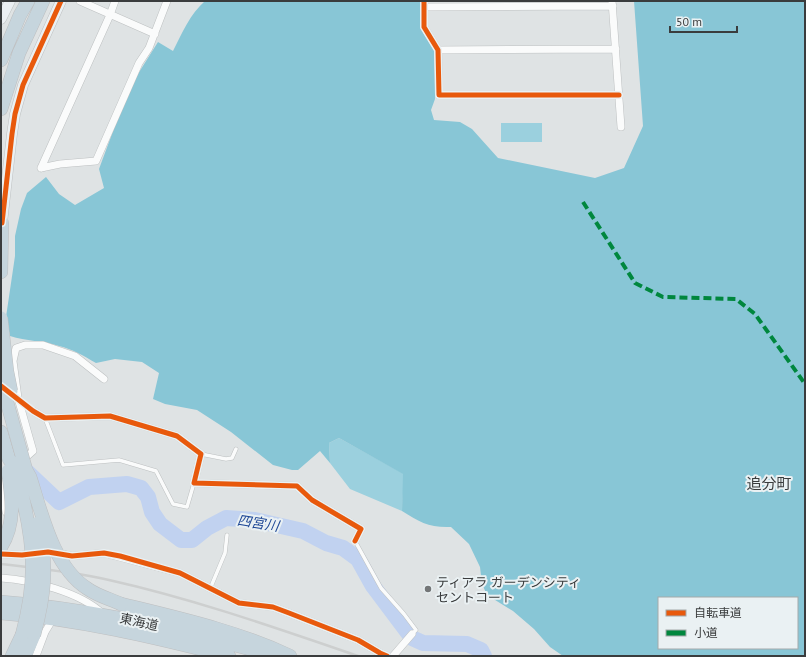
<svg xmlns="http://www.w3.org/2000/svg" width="806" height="657" viewBox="0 0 806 657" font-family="'PT Sans','Noto Sans JP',sans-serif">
	<rect width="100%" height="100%" fill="#dfe3e4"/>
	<!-- green -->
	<path fill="#9bd0de" d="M501,123H542V142H501Z
		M339,438L404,474L402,511L350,489L330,463L329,443Z"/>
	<!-- forest -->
	<path fill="#88c6d6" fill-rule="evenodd" d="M205,1H421V18L436,52L435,99L431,110L434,120L460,122L472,129L498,158L595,178L624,168L643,126L634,1H805V656H563L550,647L534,629L513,611L487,595L482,584L480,567L469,544L451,527C430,528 419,522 402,511L403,474L339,438L329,443L330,463L320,451L298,470H292L273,465L231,432L197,410L165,404L153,399L159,373L142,362L115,359L96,363C84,356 72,349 59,346C43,341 26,341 10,336L6,317L15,256V236L21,209L27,193L46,177L59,194L75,205L104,188L99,169L122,107L136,77L158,42L173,51C182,33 190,14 205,1ZM659,598H797V648H659Z"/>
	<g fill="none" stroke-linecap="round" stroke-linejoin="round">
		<!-- river -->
		<path stroke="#c1d2f0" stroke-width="16" d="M23,468L59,502L89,487L127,484L141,488L148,497L152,512L160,524L181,540H192L207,528L226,518L255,520L303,531L326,543L343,548L358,559L373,586L412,638L423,643L467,644L481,650L484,656"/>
		<!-- street-tunnel -->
		<path stroke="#bec2c3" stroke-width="7" stroke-dasharray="7 3.5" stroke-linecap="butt" d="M17,398L33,411"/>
		<defs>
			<path id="lane" d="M45,418L63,465L119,460L156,471L173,504L187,507L194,483
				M201,454L226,459L232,458L236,449
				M355,541L381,588L404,614L416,630L412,634
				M210,589L225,553L227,535"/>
			<path id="street" d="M80,1L155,34
				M424,1V27L438,50L439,95H619
				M612,1L621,127
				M424,7L613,6
				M438,50L616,49
				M41,168L60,164L96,161L139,63L149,48L167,1
				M41,168L110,15L115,1
				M33,411L45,418L110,416L177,436L201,454L194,483L297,486L312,500L361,529L355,541
				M23,460L33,451L18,398L13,361L16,348L25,345H43L75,356L104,379
				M1,479L6,512
				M57,553L72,556L104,553L180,573L239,603L273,607L289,613L358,640L380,653L387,656
				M1,554L22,555L35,553
				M1,578C32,580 80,592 103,614
				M36,656L45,632L53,619
				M393,656L412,634"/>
			<path id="secondary" d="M1,19L10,1
				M1,223H2L12,134L15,114L23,85L61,1"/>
			<path id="highway" d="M1,60L20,15L28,1
				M1,109L19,53L43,1
				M1,272L2,223
				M1,432L9,459
				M1,602C94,609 185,630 275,656
				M121,604C178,618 237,631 290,656
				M1,613C78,619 154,637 229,656
				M12,656L22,635
				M25,656L34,635"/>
		</defs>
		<!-- lane casing -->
		<use href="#lane" stroke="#bdc0c1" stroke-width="4.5"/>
		<!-- street casing -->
		<use href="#street" stroke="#bdc0c1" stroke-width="8"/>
		<!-- secondary casing -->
		<use href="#secondary" stroke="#bdc0c1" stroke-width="11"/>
		<!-- highway casing -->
		<use href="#highway" stroke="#bebfc0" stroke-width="14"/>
		<!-- lane -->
		<use href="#lane" stroke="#fafbfb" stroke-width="3.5"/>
		<!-- street -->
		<use href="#street" stroke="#fafbfb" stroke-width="7"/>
		<!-- secondary -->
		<use href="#secondary" stroke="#ebeff2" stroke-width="10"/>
		<!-- highway -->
		<use href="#highway" stroke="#c6d5dd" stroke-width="13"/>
		<!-- rail -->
		<path stroke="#cdcfcf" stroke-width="2.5" d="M1,564C37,568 74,572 109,580C194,599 276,628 358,656"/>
		<defs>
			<path id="highway-bridge" d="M1,318L7,371L11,391
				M1,381L26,470L30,477C42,514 53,567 88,589C98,596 110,599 121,604
				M9,459C17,469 20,486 23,499C35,550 36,584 22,635
				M1,547C16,523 12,497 8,471
				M34,635C45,594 48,565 38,523"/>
		</defs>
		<!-- highway-bridge casing -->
		<use href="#highway-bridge" stroke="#bebfc0" stroke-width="14" stroke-linecap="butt"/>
		<!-- highway-bridge -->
		<use href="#highway-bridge" stroke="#c6d5dd" stroke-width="13"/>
		<!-- quiet -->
		<path stroke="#00873e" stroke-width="4" stroke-dasharray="8 4" stroke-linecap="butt" d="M583,202L635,283L663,297L736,299L755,314L805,384"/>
		<defs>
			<path id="cycleway" d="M424,1V27L438,50L439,95H619
				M1,223H2L12,134L15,114L23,85L61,1
				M1,386L33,411L45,418L110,416L177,436L201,454L194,483L297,486L312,500L361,529L355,541
				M1,554L22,555L48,552L72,556L104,553L120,556L180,573L239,603L273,607L289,613L358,640L380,653L387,656"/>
		</defs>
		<!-- cycleway casing -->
		<use href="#cycleway" stroke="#eaf1f3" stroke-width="8"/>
		<!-- cycleway -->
		<use href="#cycleway" stroke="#e8590c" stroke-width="5"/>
	</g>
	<!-- markers -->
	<circle fill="#747677" stroke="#eaf1f3" stroke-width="1.5" cx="428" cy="589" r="4"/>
	<g text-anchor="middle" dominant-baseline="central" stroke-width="4" stroke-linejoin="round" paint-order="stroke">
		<!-- poi labels -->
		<g font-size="13" fill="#3a3c3d" stroke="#eaf1f3" text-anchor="start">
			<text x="436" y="582">ティアラ ガーデンシティ<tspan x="436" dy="15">セントコート</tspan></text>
		</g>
		<!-- street labels -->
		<g font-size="13" fill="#3a3c3d" stroke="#eaf1f3">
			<text transform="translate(139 622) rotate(12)">東海道</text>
		</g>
		<!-- water labels -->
		<g font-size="14" font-style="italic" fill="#204997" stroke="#eaf1f3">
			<text transform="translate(258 523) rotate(9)">四宮川</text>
		</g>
		<!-- quarter labels -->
		<g font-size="15" fill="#3a3c3d" stroke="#eaf1f3">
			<text x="769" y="483">追分町</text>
		</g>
	</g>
	<!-- border -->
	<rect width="806" height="657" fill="none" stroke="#3a3c3d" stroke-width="4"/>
	<!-- legend -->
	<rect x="658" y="597" width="140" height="52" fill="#eaf1f3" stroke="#a4a9aa"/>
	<rect x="666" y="610" width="20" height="6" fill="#e8590c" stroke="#a4a9aa"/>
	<text x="694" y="617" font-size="12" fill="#3a3c3d">自転車道</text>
	<rect x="666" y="630" width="20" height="6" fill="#00873e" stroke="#a4a9aa"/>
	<text x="694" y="637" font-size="12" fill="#3a3c3d">小道</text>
	<!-- scale -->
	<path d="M670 26v6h67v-6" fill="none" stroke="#3a3c3d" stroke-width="2"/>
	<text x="676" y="26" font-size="12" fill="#3a3c3d" stroke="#eaf1f3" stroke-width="3" paint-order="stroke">50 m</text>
</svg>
